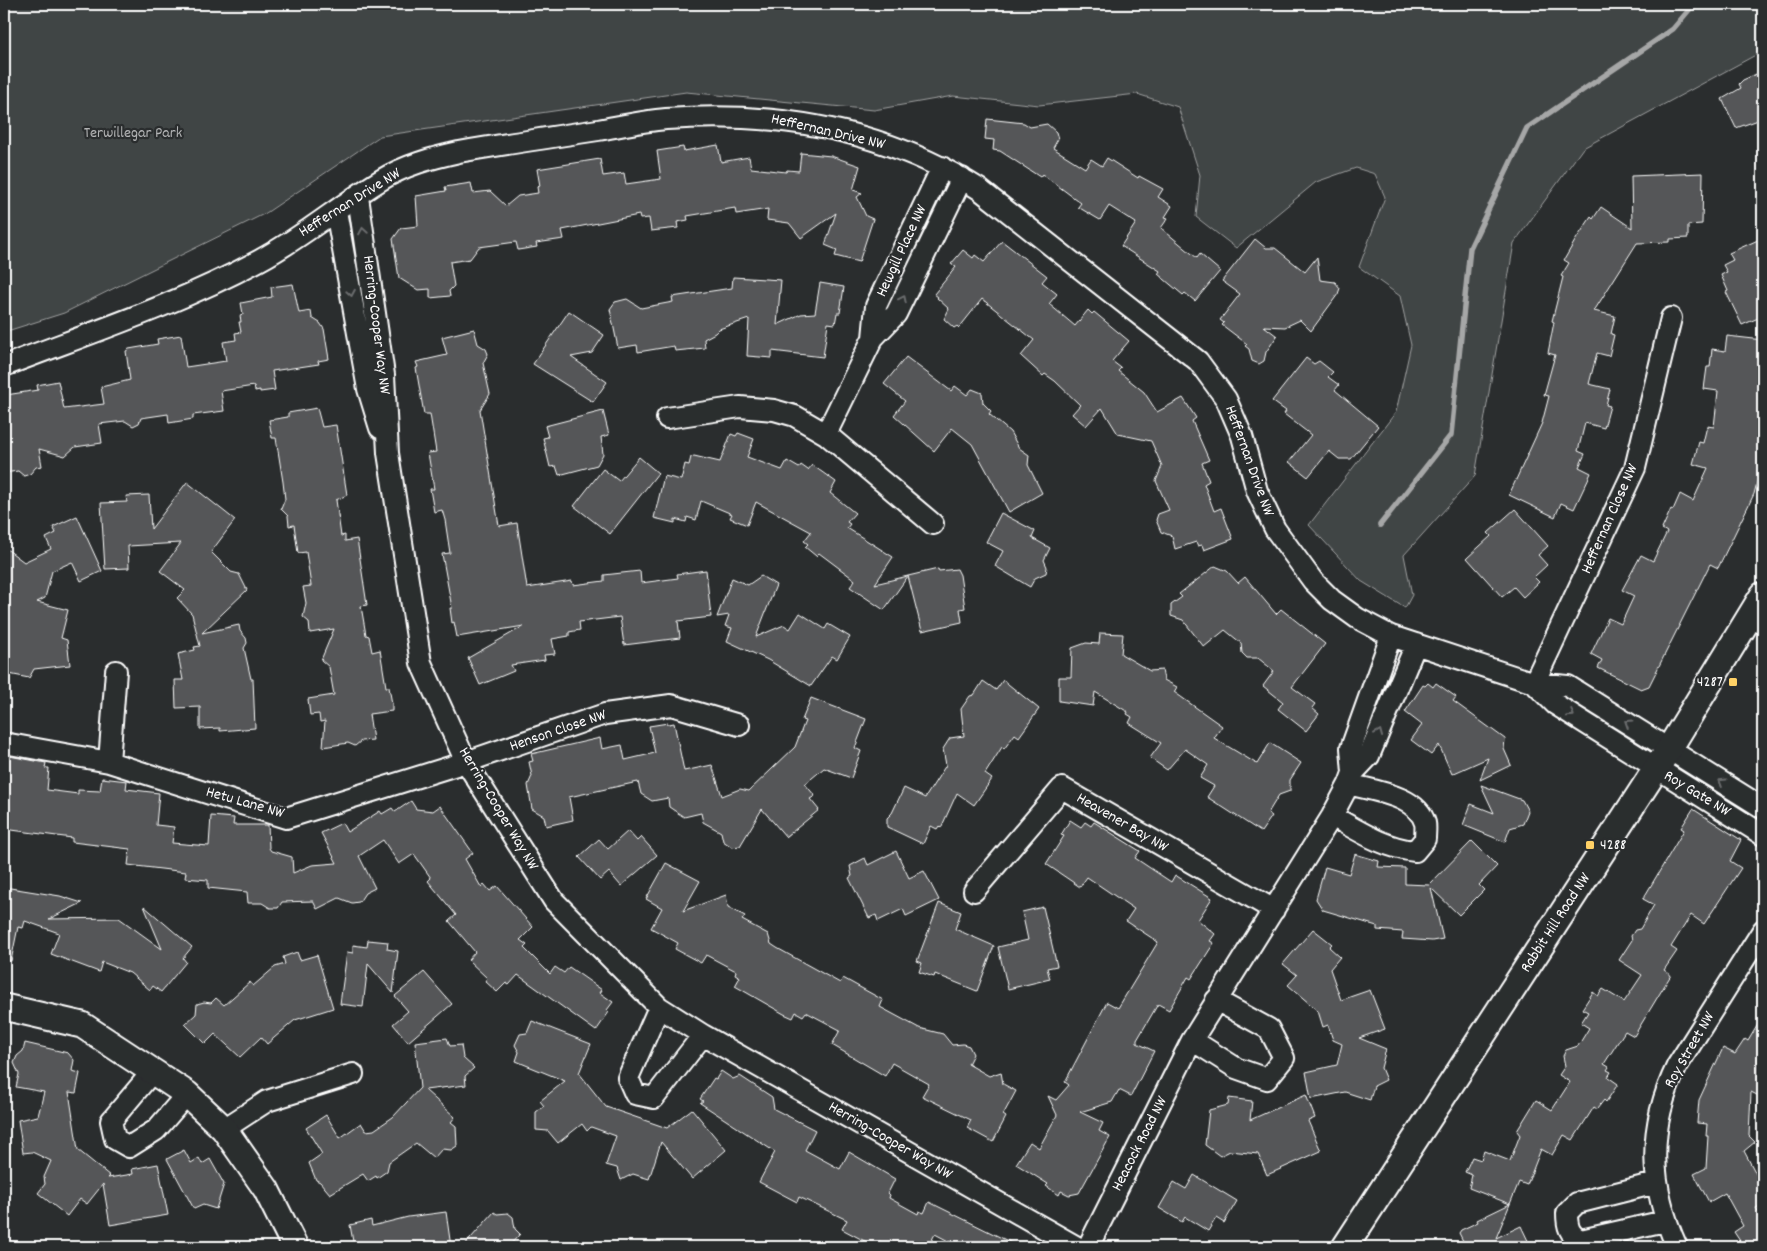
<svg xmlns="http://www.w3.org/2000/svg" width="1767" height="1251" viewBox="0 0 1767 1251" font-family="Dekko,sans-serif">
	<rect width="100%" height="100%" fill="#2a2d2e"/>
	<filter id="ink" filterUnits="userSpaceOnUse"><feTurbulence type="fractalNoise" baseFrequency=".02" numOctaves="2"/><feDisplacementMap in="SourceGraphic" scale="10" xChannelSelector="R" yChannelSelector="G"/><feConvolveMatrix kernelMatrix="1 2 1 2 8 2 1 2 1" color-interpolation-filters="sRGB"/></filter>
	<g filter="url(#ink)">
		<!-- green -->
		<path fill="#414445" stroke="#a0a2a2" d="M4,4H1763V51L1583,148L1514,243L1475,476L1404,555L1412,595L1405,608L1361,581L1309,525L1396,412L1411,345L1400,296L1359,267L1385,197L1375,174L1356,168L1316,182L1236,248L1196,217L1200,175L1178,107L1137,94L1039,105L953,96L874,110L686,92L380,136L266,213L64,313L4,332Z"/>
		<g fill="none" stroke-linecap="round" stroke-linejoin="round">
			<!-- stream -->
			<path stroke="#a6a7a7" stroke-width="5.5" d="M1380,525L1451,435L1470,248L1527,128L1673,29L1694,4"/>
		</g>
		<!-- building -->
		<path fill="#555758" stroke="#fff" d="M1763,71V110L1758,113L1761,119L1736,128L1722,99L1741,88L1739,84L1743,80Z
			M987,119L1024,123L1030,127L1047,124L1056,132L1058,139L1053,148L1085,168L1091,159L1102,166L1107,158L1138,178L1139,176L1163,189L1158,197L1172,206L1165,217L1168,218L1161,228L1197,258L1200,254L1220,271L1195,301L1185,293L1183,295L1158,274L1160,271L1121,246L1136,223L1109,206L1100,220L1078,207L1081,203L1042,174L1040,177L1000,151L993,150L994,140L985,139Z
			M718,145L721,162L749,157L751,168L786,172L787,170L799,171L801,153L831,156L860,166L853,190L862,193L857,197L866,216L873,219L859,262L835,256L837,250L825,245L836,213L801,238L789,223L767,220L768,209L736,214L735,208L687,216L688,220L677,222L678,228L651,231L649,218L640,219L639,215L562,230L564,239L536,243L537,247L518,250L516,242L479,247L470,259L450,262L454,286L449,291L450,296L430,298V289L418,290L399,278L393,239L401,228L418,226L416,196L446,191L445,187L471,183L473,193L490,191L506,206L518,196L538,193L537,187L540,186L537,169L600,159L603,176L624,173L626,184L661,179L657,151L683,147L684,151Z
			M1703,173L1702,224L1688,225V238L1670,239V242L1637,243L1594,311L1615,316L1611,334L1614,335L1609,356L1597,353L1589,384L1610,389L1606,405L1610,406L1604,428L1585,423L1578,451L1585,454L1579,467L1591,473L1574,509L1561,503L1555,517L1509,495L1542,423L1549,396L1544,395L1555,355L1548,353L1554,322L1552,321L1563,277L1561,276L1569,263L1564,260L1575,241L1591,217L1593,219L1601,207L1632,228L1631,176Z
			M1255,239L1266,248H1275L1305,272L1317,257L1320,280L1335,282L1340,288L1338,294L1311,331L1300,320L1285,327L1264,326L1277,336L1266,352L1264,361L1259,364L1252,361L1249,349L1245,346L1247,344L1222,325L1224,323L1220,320L1240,294L1222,281Z
			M1758,240L1763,250V316L1742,325L1726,292L1728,291L1721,275L1727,272L1723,265L1733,260L1729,253Z
			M1002,241L1047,276L1042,282L1057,294L1049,304L1075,326L1088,310L1092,314L1094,312L1129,341L1112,361L1121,368L1118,371L1144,392L1157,412L1183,398L1196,418L1192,421L1209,460L1202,463L1209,481L1204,484L1214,511L1221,508L1233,539L1204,550L1202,545L1198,546L1196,542L1175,549L1172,536L1161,532L1156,520L1158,514L1169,510L1156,481L1162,466L1151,441L1118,434L1102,408L1086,426L1072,414L1080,405L1055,381L1045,374L1043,376L1021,356L1034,340L982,299L959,328L957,326L954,328L944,319L949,309L937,298L938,297L934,294L956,267L951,264L963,250L973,258L975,255L984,262Z
			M733,277L781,280L777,325L801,314L815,313L820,283L844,287L840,313H837L835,324L828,323L823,357L772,351V358L747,356L749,319L719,329L715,333L704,339L705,348L675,351L674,346L638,352L637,345L618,348L610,309L615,302L627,299L641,308L673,302L672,297L732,288Z
			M293,284L299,313L311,311L312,318L320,323L324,329L329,359L318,361L319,364L272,371L275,390L260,392V390L255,391L254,386L221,391L224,411L193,415V419L169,423L168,414L141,418L139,423L133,426L125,421L99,424L102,443L75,447L65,456L39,449L42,466L36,467L30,474L24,476L18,471L4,473V398L7,397L6,395L38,390L37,385L58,381L64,409L104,404L101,387L130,380L126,351L129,349L158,344L157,339L181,335L186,367L226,361L223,342L236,340L235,333L241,332L239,322H241L240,315L243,314L241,303L272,297L271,287Z
			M569,311L604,335L592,353L571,357L607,382L593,402L533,364Z
			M474,329L478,344L486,349L488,354L483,363L490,394L480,410L499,526L517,523L527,588L572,581L573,585L604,581V575L640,571L641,583L678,578L677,574L706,570L711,617L678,621L680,638L624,645L620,617L579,622L580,630L569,632V636L552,639L555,654L544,655L545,660L511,665L514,671L480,685L468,658L524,626L457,637L454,622L452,623L450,608H452L442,554L450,553L445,520L442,510L434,512L430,489H434L428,453L436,452L430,414H424L416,368L418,367L416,362L447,355L442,337Z
			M1727,336L1763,340V460L1754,494L1718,568L1710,564L1649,686L1641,689L1598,668L1602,660L1591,654L1608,618L1621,624L1634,596L1622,590L1641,555L1653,561L1667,532L1662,529L1671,509L1673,510L1680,494L1693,501L1708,468L1693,464L1699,442L1703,443L1707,426L1714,427L1718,391L1704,389L1707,367H1710L1712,349L1725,351Z
			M906,357L951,391L955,386L967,395L972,389L982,393L983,403L991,411L989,414L1010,432L1019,448L1029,455L1028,465L1042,493L1009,512L972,444L952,428L934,451L894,415L905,401L884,384Z
			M1306,358L1314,364L1319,361L1333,372L1328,377L1339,385L1335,390L1378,426L1351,459H1339L1329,451L1308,477L1289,462L1311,435L1284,414L1286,411L1272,401Z
			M317,408L322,427L336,425L347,495L336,500L341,536L345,535V541L357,539L367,605L361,606L366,635L369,636L372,652L380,650L386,687H389L392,704V711L369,714L373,740L361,741L355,746L348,743L323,747L325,721L320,722L319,714L310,715L308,699L334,695L329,667L321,660L334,629L310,633L309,622L303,617L306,603L303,587L311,586L306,552L298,553L294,525L289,526L288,516L281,509L285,499L283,482L276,438H272L269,420L288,417V413Z
			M603,411L609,435L601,437L603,454L597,465L559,475L556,466L550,467L543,438L548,437L545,426Z
			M738,433L754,439L747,457L782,470L787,461L799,468L801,465L808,470L812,465L836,482L830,493L855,513L847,522L850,524L847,528L893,557L875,584L908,576L884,610L850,587L855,580L819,553L816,556L805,547L808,544L804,541L811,532L756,502L747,525L730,518L732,514L701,501L696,520L687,517L686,522L675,519V523L654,518L664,476L681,480L685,464L689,465L691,457L694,456L720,462L731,434L736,436Z
			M639,457L658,473L610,534L574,506L603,469L619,481Z
			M187,482L235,520L211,552L231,572L239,574L247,590L202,633L239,625L240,631L246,638L247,643L244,648L251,679H253L255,728L220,731V728L200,729V707L176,708L175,680H183L178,654L195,650L194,647L200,646L192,614L177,598L185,590L160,571L181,543L128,546L129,568L105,569L101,503L127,502L126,496L149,495L151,529Z
			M1515,509L1548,546L1538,555L1547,565L1534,577L1539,582L1523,597L1514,587L1502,597L1467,558L1491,536L1488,533Z
			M1001,513L1035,531L1032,538L1050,548L1044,560L1047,567L1046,573L1035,578L1030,587L995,566L1003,551L986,542Z
			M77,516L102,571L81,581L72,562L52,571L45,598L37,602L68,610L61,638L67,640L70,665L34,669L29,678L4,673V547L24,562L51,549L46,538L56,533L53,527Z
			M1215,566L1227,571L1238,583L1245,577L1276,614L1281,609L1325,644L1292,687L1315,704L1312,708L1319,714L1306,731L1278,709L1283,702L1263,686L1274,671L1258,658H1247L1242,653L1241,643L1225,630L1204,647L1183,620L1171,616V605L1182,597L1179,594Z
			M938,569L939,571L957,569L960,575L965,608L960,609L962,622L922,631L908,576Z
			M761,576L776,585L756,637L784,625L790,629L800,613L825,629L828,624L850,637L837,659L832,656L811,686L768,660L727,641L732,628L725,626L729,615L717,617L732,578L748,585Z
			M1100,633L1123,634L1121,654L1150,671L1162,670L1164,680L1177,687L1174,692L1222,726L1214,738L1257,764L1270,743L1301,763L1290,780V791L1279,795L1268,813L1272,816L1261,832L1207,797L1214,786L1200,778L1208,765L1185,749L1167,770L1150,758L1161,743L1129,723L1132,717L1127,714L1128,712L1095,692L1093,706L1059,701V677H1071L1072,648L1086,643L1099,644Z
			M1003,680L1039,709L1019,737L1015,734L1004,749L1002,747L985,774L992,779L974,805L957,793L941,828L939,826L937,829L931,826L923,844L887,827V818L892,813L904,788L925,798L946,765L943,749L950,738L964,736L961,709L970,696L974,695L983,681L996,690Z
			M1428,683L1433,687L1436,683L1456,697L1453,701L1505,739L1504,749L1511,765L1480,780L1488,758L1452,774L1439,745L1431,755L1411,740L1422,725L1405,712L1423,685L1425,686Z
			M811,698L866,719L855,748L861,751L851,778L824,768L805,784L815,796L810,799L819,810L786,837L762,809L740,846L732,847L723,841L721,832L703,822L701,813L684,817L669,807L668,798L652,801L641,794L638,782L569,797L573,820L546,826L544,816L532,809L528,785L532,776L529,762L533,761L531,754L600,738L602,749L622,745L625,760L655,753L649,726L668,723L669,724L674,723L684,771L712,765L722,796L740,789L749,791L795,747L805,721L802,720Z
			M4,755L46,763L45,768H49L47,790L78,794V790L100,791L102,778L127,781L126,789L159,793L156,825L174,827L172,843L209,846L211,816L234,818L233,825H268L269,848L271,851L292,857L293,873L312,865L337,863L321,833L342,823L347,832L380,811L382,814L392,808L395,812L411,801L416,809L433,811L440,806L473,853L465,859L481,887L484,884L490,891L497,886L533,927L520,940L527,945L524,948L550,974L555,967L564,973L569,967L602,990L600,993L613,1002L607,1010L609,1012L596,1031L518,975L509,985L506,983L497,992L485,981L487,978L468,960L475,952L449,921L456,915L428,881L431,878L414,854L399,864L383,840L359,856L375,888L365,893L359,902L352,903L339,898L317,909L313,901L282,902L278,908H270L262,903H248L247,892L208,888V880L185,878L186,872L128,865L130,849L72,842V838L4,829Z
			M1481,785L1522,800L1528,811L1523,824L1510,828L1505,842L1463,825L1471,804L1494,813Z
			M1693,809L1741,840L1730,861L1741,868L1704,924L1691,915L1671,947L1677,951L1664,970L1671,975L1634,1036L1625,1031L1604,1064L1609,1067L1607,1070L1611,1072L1608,1077L1618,1084L1606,1102L1604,1100L1597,1109L1594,1107L1573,1140L1564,1135L1552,1155L1541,1149L1527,1185L1519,1182L1510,1204L1469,1188L1472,1175L1465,1172L1472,1157L1481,1160L1484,1151L1510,1161L1520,1135L1517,1131L1536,1100L1552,1110L1570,1082L1559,1075L1565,1066L1563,1056L1566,1050L1578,1046L1589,1028L1581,1023L1588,1012L1582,1009L1593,992L1598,996L1603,989L1624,1002L1642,975L1619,960L1632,940L1631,936L1635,930L1640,929L1654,905L1643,899L1684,830L1681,828Z
			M1070,820L1081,827L1085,822L1091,826L1094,822L1140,851L1135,858L1171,882L1175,875L1212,898L1198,920L1215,934L1210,941L1214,943L1191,979L1188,977L1169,1010L1158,1004L1137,1040V1043L1154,1051L1131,1096L1119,1090L1112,1102L1080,1112L1103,1123L1099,1131L1110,1137L1079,1193L1069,1195L1061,1191L1059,1195L1046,1186L1048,1184L1016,1164L1030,1142L1039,1148L1057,1115L1048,1096L1056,1100L1069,1085L1065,1082L1107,1002L1118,1008L1158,942L1126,921L1134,909L1087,877L1080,887L1046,864L1064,836L1061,835Z
			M628,831L637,841L641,837L657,855L621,886L609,872L600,880L579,857L599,839L608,849Z
			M1472,841L1497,866L1479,885L1484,890L1459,915L1431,888L1443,939L1432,941L1402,939L1403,932L1377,930V926L1323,910L1316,899L1325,867L1349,874L1355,854L1379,861L1378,867L1405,868V884L1429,885Z
			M896,851L909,878L924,871L939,900L906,916L903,909L878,921L876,915L869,918L849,878L852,876L850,866L865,858L868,865Z
			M666,863L700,881L683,911L726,895L728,907L745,916L742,920L768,934L771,944L777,948L840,983L843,978L883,1000L880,1007L919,1028L943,1034L952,1045L963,1044L969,1046L973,1054L968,1064L989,1076L1001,1072L1003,1084L1016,1091L1003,1115L1006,1117L993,1142L967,1128L971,1120L922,1096L929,1084L892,1063L885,1076L832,1045L840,1030L806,1012L803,1016L796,1012L793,1018L784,1014L735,986L740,977L735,974L736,971L706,955L701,963L675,949L678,943L651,928L662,908L646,899Z
			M4,887L60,896L82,903L49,919L119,918L162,949L144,906L192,947L183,958L186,962L161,992L153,986L150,990L130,973L102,962L99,972L51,954L59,933L25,921L23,928L18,927L11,961L4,960Z
			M939,903L961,912L955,929L994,946L977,991L935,974L934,977L919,972L922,963L917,961Z
			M1043,907L1057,966L1047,968L1050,979L1008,989L998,947L1028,940L1022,912Z
			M1313,929L1332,944L1329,947L1340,957L1330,969L1341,1000L1370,990L1385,1029L1359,1038L1386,1049L1381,1068L1386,1080L1374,1086L1370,1100L1345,1092L1311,1099L1306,1072L1337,1065L1342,1044L1333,1040L1328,1025L1323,1027L1318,1011L1288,985L1297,975L1283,964Z
			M368,940L388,942L387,949L398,951L393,993L368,964L363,1007L340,1004L347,952L353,953V945L367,947Z
			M297,952L300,960L317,955L333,1008L295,1020L267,1044L261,1037L240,1057L215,1034L205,1044L185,1024L196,1014L197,1004L204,1002L211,1003L216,998L224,1005L250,982L253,986L275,967L285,964L283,957Z
			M424,972L452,1004L408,1042L393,1024L408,1011L395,996Z
			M1763,1016V1098L1751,1092L1749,1136L1755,1142L1744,1151L1763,1187V1204L1756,1208L1763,1218V1247H1744L1734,1232L1743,1226L1725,1193L1709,1202L1694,1174L1706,1168L1708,1136H1706L1707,1124L1697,1123L1699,1100L1723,1048L1735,1054L1745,1039L1748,1041Z
			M532,1021L591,1044L579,1073L606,1107L667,1128L692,1109L726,1150L692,1179L661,1142L649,1179L633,1174L621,1180L617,1168L606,1165L616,1136L591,1127L587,1131L582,1124L558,1143L548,1131L536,1130V1112L544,1106L540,1101L565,1081L516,1061L519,1052L515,1045L520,1034L527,1033Z
			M447,1038L450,1046L461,1045L463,1058L474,1068L465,1076L466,1085L425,1090L455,1117L451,1122L456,1126L457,1146L451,1150L442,1149L434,1158L416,1143L389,1162L387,1171L377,1178L376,1176L368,1181L363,1174L330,1194L320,1182L316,1180L309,1163L322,1154L306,1128L326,1115L340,1138L361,1123L366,1131L374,1130L393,1117L420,1088L415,1042Z
			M25,1043L68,1053L74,1060L72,1071L80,1073L76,1093L69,1092L78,1150L110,1176L108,1178L133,1174L132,1169L158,1164L168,1215L110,1225L103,1184L87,1204L80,1199L67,1216L38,1193L45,1184L44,1177L51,1161L32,1152L23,1153L18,1120L38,1116L44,1092L16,1087L19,1074L14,1063L17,1056L23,1051Z
			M721,1071L733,1079L740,1076L772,1097L774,1109L815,1130L805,1150L840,1169L849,1152L895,1179L888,1193L890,1195L889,1198L918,1214L919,1211L924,1213L929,1202L1020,1247H960L935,1234L928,1247H890L879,1241L876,1247L842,1229L847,1220L799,1197L797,1202L759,1182L775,1152L700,1103L703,1101L700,1099L714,1078L716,1079Z
			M1306,1095L1315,1118L1308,1121L1321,1151L1267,1175L1258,1154L1230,1151L1220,1156L1205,1145L1209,1110L1228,1105L1229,1098L1252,1101L1250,1120Z
			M184,1150L191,1163L199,1158L202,1164L210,1159L224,1184L216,1209L203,1205L194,1209L167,1159Z
			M1194,1175L1237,1201L1224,1223L1216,1218L1208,1231L1185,1217L1182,1222L1159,1208L1174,1182L1186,1189Z
			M1510,1204L1496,1238L1521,1226L1531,1247H1466L1459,1233L1461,1230L1478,1222L1477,1220Z
			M446,1212L451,1247H354L350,1225L371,1220L372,1226L408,1217Z
			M494,1212L497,1214L508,1213L513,1217L515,1229L520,1234L508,1247H463Z"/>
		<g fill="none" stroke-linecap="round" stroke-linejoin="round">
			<defs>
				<path id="minor" d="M358,197L384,375L388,453L421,663L466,762L554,901L659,1007L703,1035L1077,1247
					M336,211L368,389L380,428
					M873,338L876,306L942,167
					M4,366C90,333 179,304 260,260C303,237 340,205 381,180C405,165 432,158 459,152C506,144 552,137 598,130C621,126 643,121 666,119C776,111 884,129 979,189L1198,361L1226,399L1242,436L1257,491L1275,529L1313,581L1332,600L1357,618L1391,636L1534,683L1568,686L1763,808
					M667,418L740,407L774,410L795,416L826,434L933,524
					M826,434L873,338L896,314L962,178
					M1534,683L1635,468L1671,318
					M1534,683L1555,704L1763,835
					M4,743L109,762L286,818L466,762L605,714L671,705L739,725
					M109,762L116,671
					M1353,773L1369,756L1416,644
					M1332,816C1359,831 1384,848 1415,851L1425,839C1425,834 1426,827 1425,823C1417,795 1372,791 1349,784
					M974,891L1062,788L1274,910
					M659,1007L628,1078L635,1094L654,1098L703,1035
					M1192,1040L1236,1068L1267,1079L1284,1058L1269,1029L1216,1000
					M153,1071L111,1121L115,1139L129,1147L156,1130L187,1094
					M224,1129L267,1101L353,1074
					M1656,1183L1577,1203L1567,1213C1567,1226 1569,1235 1581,1240L1665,1221
					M1088,1247L1192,1040L1332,816L1349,784L1353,773L1351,748L1391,636
					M1677,1247C1649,1185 1647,1128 1677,1066L1763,930"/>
				<path id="tertiary" d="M4,1007L82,1025L187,1094L224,1129L266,1189L295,1247
					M1345,1247L1669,749L1763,595"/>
			</defs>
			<!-- minor casing -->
			<use href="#minor" stroke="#fff" stroke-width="24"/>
			<!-- tertiary casing -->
			<use href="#tertiary" stroke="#fff" stroke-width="29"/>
			<!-- minor -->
			<use href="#minor" stroke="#2a2d2e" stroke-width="20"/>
			<!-- tertiary -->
			<use href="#tertiary" stroke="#2a2d2e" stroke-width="25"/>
		</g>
		<!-- one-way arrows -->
		<defs><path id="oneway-chevron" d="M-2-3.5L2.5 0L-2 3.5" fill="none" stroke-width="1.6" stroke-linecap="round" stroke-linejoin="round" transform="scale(1.25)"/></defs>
		<g stroke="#6a6c6d">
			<use href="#oneway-chevron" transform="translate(363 231) rotate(-99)"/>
			<use href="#oneway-chevron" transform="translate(351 293) rotate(80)"/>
			<use href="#oneway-chevron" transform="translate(903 299) rotate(-64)"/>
			<use href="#oneway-chevron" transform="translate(1571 714) rotate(33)"/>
			<use href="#oneway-chevron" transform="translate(1628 723) rotate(-148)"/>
			<use href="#oneway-chevron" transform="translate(1379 733) rotate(-67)"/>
			<use href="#oneway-chevron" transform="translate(1722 782) rotate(-148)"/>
		</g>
	</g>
	<!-- markers -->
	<g fill="#ffd166" stroke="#2a2d2e" stroke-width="2">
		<rect x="1728" y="677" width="10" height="10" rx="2.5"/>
		<rect x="1585" y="840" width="10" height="10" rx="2.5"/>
	</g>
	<g text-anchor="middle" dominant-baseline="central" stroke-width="4.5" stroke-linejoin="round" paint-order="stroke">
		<!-- street labels -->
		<g font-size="16" fill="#fff" stroke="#2a2d2e">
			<text transform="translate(828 132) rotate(13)">Heffernan Drive NW</text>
			<text transform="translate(350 203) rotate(-32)">Heffernan Drive NW</text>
			<text transform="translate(902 251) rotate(-65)">Hewgill Place NW</text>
			<text transform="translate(376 325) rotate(83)">Herring-Cooper Way NW</text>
			<text transform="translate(1249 461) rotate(70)">Heffernan Drive NW</text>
			<text transform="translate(1610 519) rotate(-66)">Heffernan Close NW</text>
			<text transform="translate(558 731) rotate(-19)">Henson Close NW</text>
			<text transform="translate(1697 794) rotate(31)">Roy Gate NW</text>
			<text transform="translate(245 803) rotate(16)">Hetu Lane NW</text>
			<text transform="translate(498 809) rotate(59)">Herring-Cooper Way NW</text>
			<text transform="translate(1122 823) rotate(30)">Heavener Bay NW</text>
			<text transform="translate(1556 923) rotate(-57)">Rabbit Hill Road NW</text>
			<text transform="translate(1690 1050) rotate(-60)">Roy Street NW</text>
			<text transform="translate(890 1141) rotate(30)">Herring-Cooper Way NW</text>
			<text transform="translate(1140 1144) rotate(-63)">Heacock Road NW</text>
		</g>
		<!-- park labels -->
		<g font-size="16" fill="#b3b4b5" stroke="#2a2d2e">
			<text x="133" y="133">Terwillegar Park</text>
		</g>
		<!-- poi labels -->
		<g font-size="16" fill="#fff" stroke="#2a2d2e" text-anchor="end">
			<text x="1723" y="682">4287</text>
			<text x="1600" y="845" text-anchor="start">4288</text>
		</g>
	</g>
	<!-- margin -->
	<rect width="1767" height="1251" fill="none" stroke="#2a2d2e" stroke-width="20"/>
	<rect x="10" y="10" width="1747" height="1231" fill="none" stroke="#fff" stroke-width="2" filter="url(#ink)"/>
</svg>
